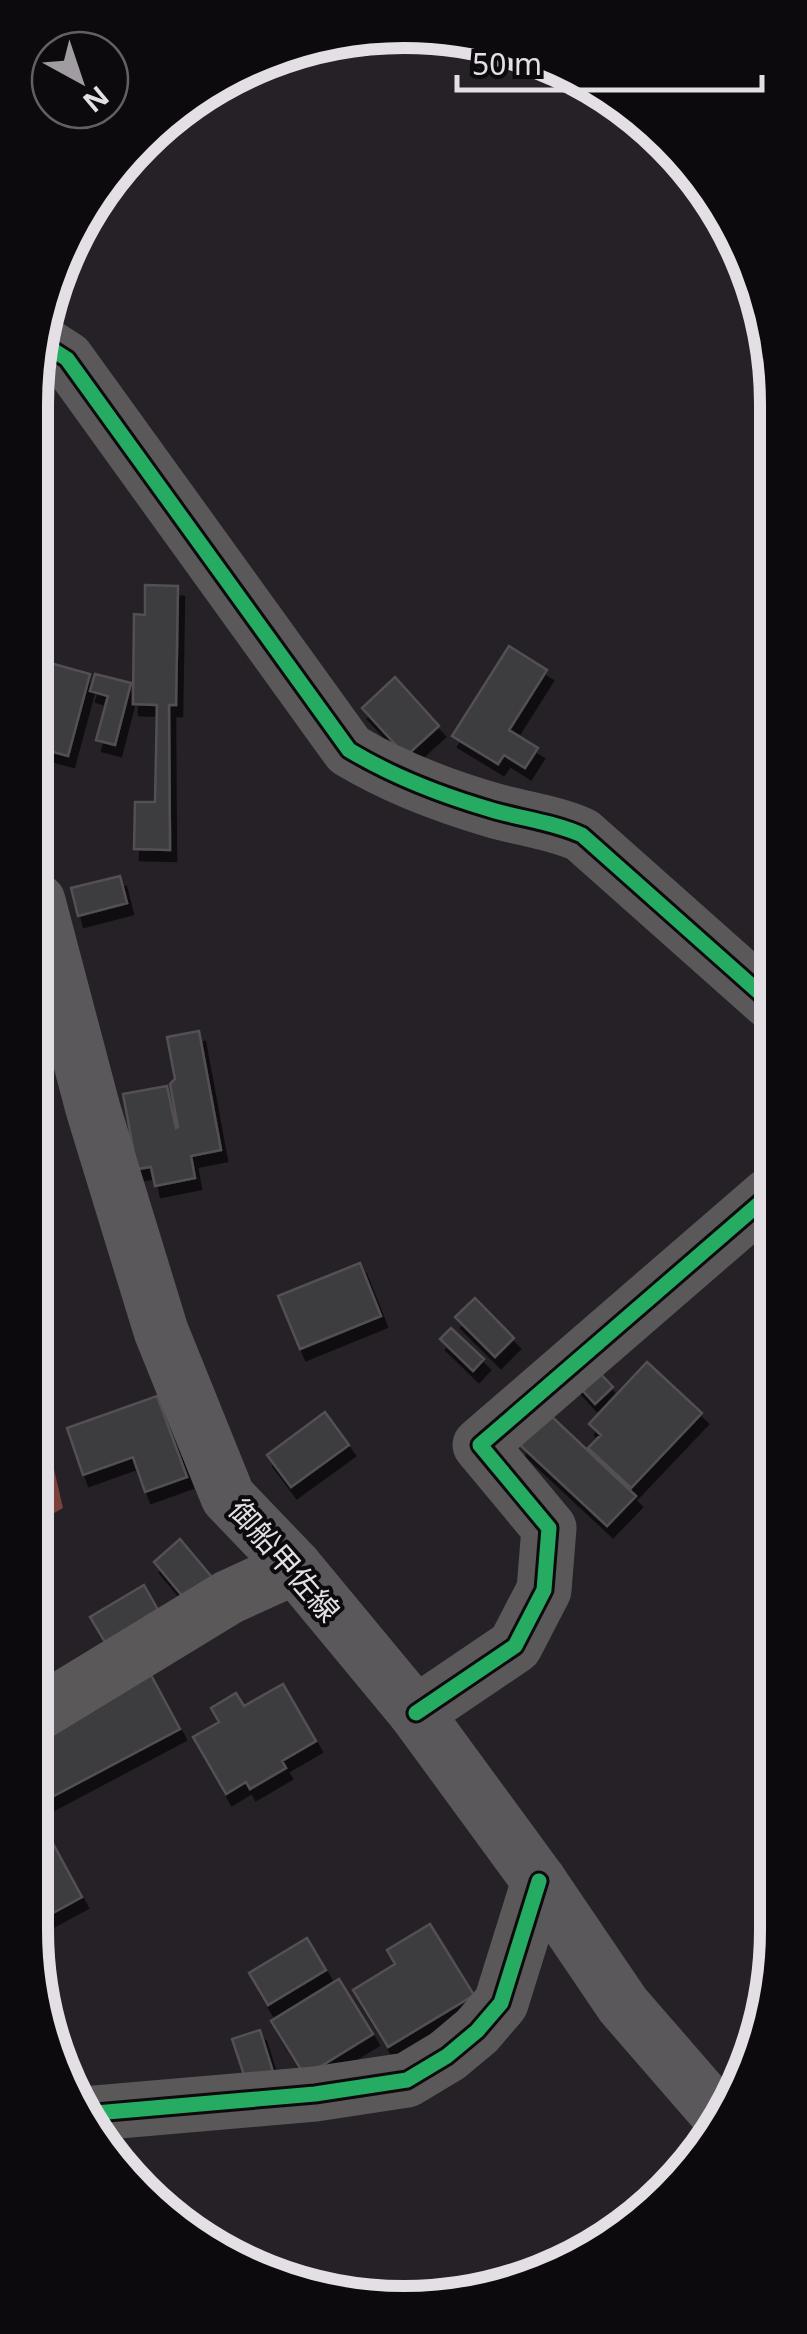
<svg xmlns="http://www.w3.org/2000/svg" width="807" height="2334" viewBox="0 0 807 2334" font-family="'Noto Sans','Noto Sans JP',sans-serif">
	<defs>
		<filter id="shadow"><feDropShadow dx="6" dy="11" stdDeviation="0" flood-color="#0009"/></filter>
	</defs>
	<rect width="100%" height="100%" fill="#252126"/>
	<!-- forest -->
	<path fill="#7b403a" d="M34,1383L63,1508L33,1525Z"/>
	<!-- building -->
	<path fill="#3d3c3f" stroke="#525054" stroke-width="2.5" filter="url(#shadow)" d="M145,585L178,586L176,705H169L170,850L134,849L135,802H155L157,705L133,704L134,614L145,615Z
		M509,646L547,670L509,730L538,748L525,768L504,755L498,764L452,736Z
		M43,661L90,674L68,756L39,748L40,672Z
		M95,674L131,683L115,745L96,740L108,696L90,691Z
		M395,677L439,726L406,756L362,708Z
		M120,876L127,903L78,916L71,888Z
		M199,1031L221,1150L191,1156L195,1178L155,1186L151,1167L137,1169L123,1094L167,1086L176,1128L178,1127L170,1084L175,1079L167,1037Z
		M360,1263L381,1316L300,1349L278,1296Z
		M475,1298L514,1338L495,1357L455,1317Z
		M451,1328L484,1359L473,1371L440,1339Z
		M647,1362L702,1413L631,1488L588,1448L601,1435L589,1424Z
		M592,1365L613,1387L595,1404L574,1381Z
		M157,1396L187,1477L145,1492L133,1457L83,1475L67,1428Z
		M325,1412L349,1445L291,1487L267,1455Z
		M549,1414L636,1496L607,1526L520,1445Z
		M180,1539L216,1582L189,1604L154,1562Z
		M144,1585L162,1617L109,1649L90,1617Z
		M151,1675L180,1729L31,1808V1739Z
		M283,1684L316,1741L282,1761L286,1768L250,1789L246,1782L226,1794L193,1737L219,1722L211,1708L236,1693L244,1706Z
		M38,1816L82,1897L38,1921L30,1907L31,1820Z
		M430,1924L474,1995L388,2047L353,1990L395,1964L387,1950Z
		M307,1938L326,1970L268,2005L249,1973Z
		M339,1979L373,2034L305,2076L271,2021Z
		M260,2030L273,2072L246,2081L232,2039Z"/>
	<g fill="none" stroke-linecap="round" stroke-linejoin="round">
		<!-- minor -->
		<path stroke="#5a5859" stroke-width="55" d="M42,343L67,359L349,750C392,776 444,796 492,810C523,819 553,822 582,835L770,1002
			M416,1713L515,1646L544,1590L549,1528L480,1445L769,1195
			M32,1717L229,1597L295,1567
			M84,2114L315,2094L407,2080L447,2056L477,2031L501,2003L539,1881"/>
		<!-- major -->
		<path stroke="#5b585c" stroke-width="55" d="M38,901L93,1109L161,1331L228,1497L295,1567L416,1713L539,1881L623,2005L722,2119"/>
		<defs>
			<path id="cycleway" d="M42,343L67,359L349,750C392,776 444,796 492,810C523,819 553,822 582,835L770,1002
				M416,1713L515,1646L544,1590L549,1528L480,1445L769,1195
				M84,2114L315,2094L407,2080L447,2056L477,2031L501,2003L539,1881"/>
		</defs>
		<!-- cycleway casing -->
		<use href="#cycleway" stroke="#0d0a0e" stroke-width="21"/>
		<!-- cycleway -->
		<use href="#cycleway" stroke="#26ab63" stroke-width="15"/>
	</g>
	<g text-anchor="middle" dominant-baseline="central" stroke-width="8" stroke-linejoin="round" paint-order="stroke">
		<!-- street labels -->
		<g font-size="30" fill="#e4dfe5" stroke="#0d0a0e">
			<text transform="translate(285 1560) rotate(49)">御船甲佐線</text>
		</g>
	</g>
	<!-- crop -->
	<path d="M0 0H807V2334H0ZM404 48H404A356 356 0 0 1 760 404V1930A356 356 0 0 1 404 2286H404A356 356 0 0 1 48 1930V404A356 356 0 0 1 404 48Z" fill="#0d0a0e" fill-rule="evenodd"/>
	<path fill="none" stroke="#e4dfe5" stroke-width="12" d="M404 48H404A356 356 0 0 1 760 404V1930A356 356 0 0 1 404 2286H404A356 356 0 0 1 48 1930V404A356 356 0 0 1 404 48Z"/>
	<!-- north arrow -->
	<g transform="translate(80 80) rotate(140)"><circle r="48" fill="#0d0a0e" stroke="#635f64" stroke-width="2.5"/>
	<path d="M0-8L18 38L0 25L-18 38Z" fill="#a19ca2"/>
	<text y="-15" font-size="28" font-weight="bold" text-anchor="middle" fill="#e4dfe5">N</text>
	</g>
	<!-- scale -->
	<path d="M457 75v15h305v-15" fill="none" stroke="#e4dfe5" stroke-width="5"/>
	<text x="472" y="75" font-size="30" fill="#e4dfe5" stroke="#0d0a0e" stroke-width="8" paint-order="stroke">50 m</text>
</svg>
